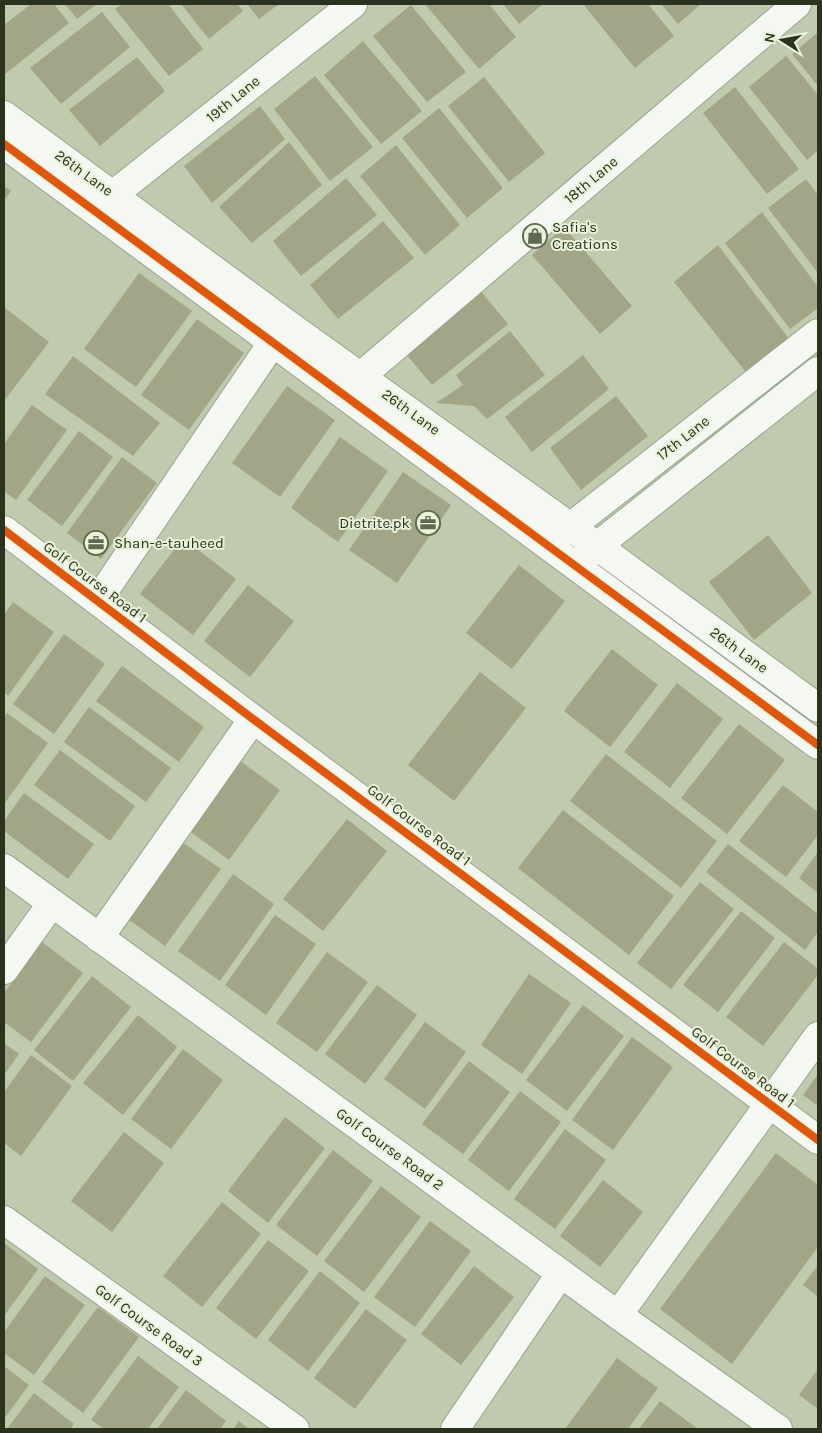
<svg xmlns="http://www.w3.org/2000/svg" width="822" height="1433" viewBox="0 0 822 1433" font-family="Karla,sans-serif">
	<rect width="100%" height="100%" fill="#bfcaae"/>
	<!-- building -->
	<path fill="#a3a686" d="M31,4H54L69,23L4,75V25Z
		M65,4H97L77,19Z
		M122,4H168L203,49L169,76L115,9Z
		M181,4H237L243,11L209,39Z
		M247,4H279L259,19Z
		M425,4H489L516,37L479,69Z
		M503,4H543L519,24Z
		M583,4H648L674,36L635,68Z
		M661,4H701L678,24Z
		M411,5L466,72L427,102L373,36Z
		M102,12L130,47L61,104L30,68Z
		M818,32V86L792,54Z
		M363,41L422,111L381,144L324,75Z
		M786,56L818,95V150L807,160L749,87Z
		M137,57L165,91L100,146L69,110Z
		M315,76L373,147L330,181L274,109Z
		M484,77L545,153L509,182L448,106Z
		M735,87L799,169L767,194L703,113Z
		M260,106L285,139L212,203L184,166Z
		M439,108L503,188L467,218L402,138Z
		M289,142L322,185L252,243L219,207Z
		M396,145L460,225L425,255L360,176Z
		M346,178L377,215L301,276L273,241Z
		M806,179L818,195V273L768,208Z
		M4,186L11,191L4,200Z
		M762,212L818,287V308L790,329L725,243Z
		M383,221L414,258L338,319L310,285Z
		M564,227L632,306L600,334L532,255Z
		M718,245L792,343L749,376L674,282Z
		M139,273L192,311L136,387L84,349Z
		M479,289L508,324L432,385L405,353Z
		M4,307L49,342L4,401Z
		M197,319L244,353L189,430L141,395Z
		M510,331L545,375L487,419L474,406L436,403L463,385L456,375Z
		M583,355L609,389L532,452L505,417Z
		M73,356L160,423L133,456L45,394Z
		M287,386L335,420L280,497L232,463Z
		M616,396L648,436L581,490L550,448Z
		M32,405L67,430L16,500L4,491V444Z
		M79,431L113,457L62,526L27,500Z
		M340,437L388,471L338,542L291,508Z
		M122,457L157,483L101,559L67,533Z
		M403,472L451,505L397,583L349,550Z
		M768,535L812,593L754,640L709,582Z
		M183,538L236,579L193,635L140,594Z
		M519,565L565,601L512,669L466,633Z
		M248,585L294,621L250,677L204,641Z
		M13,602L54,632L8,696L4,692V615Z
		M64,634L105,664L54,734L13,704Z
		M612,649L658,685L610,747L564,711Z
		M122,666L204,727L179,762L96,701Z
		M480,672L526,708L454,801L408,765Z
		M677,683L723,719L670,788L624,752Z
		M89,707L171,768L146,802L64,742Z
		M7,713L48,743L4,804V717Z
		M739,724L785,760L727,834L681,798Z
		M60,750L135,806L110,841L34,785Z
		M606,754L717,841L681,888L570,801Z
		M239,760L280,790L229,860L188,830Z
		M783,785L818,812V835L786,877L739,841Z
		M24,793L94,844L68,879L4,831V821Z
		M563,810L674,896L629,955L518,868Z
		M347,819L387,851L323,931L283,899Z
		M179,840L221,869L165,946L124,916Z
		M728,844L818,914V932L805,950L706,872Z
		M818,852V893L799,878Z
		M233,874L274,904L220,981L178,951Z
		M700,882L734,909L671,989L637,963Z
		M741,911L775,938L718,1012L683,985Z
		M275,915L316,944L266,1015L225,985Z
		M42,942L83,973L31,1042L4,1022V993Z
		M784,942L818,969V975L763,1046L726,1017Z
		M327,952L368,982L317,1052L276,1023Z
		M529,974L571,1003L522,1074L481,1045Z
		M92,976L131,1007L73,1081L34,1050Z
		M377,985L417,1015L365,1084L325,1054Z
		M583,1005L624,1036L567,1111L526,1080Z
		M138,1015L177,1047L123,1115L83,1083Z
		M425,1022L466,1052L425,1109L384,1079Z
		M632,1037L673,1067L613,1150L572,1120Z
		M4,1043L19,1054L4,1075Z
		M183,1049L223,1080L171,1149L131,1119Z
		M31,1055L72,1086L21,1156L4,1143V1092Z
		M469,1061L510,1092L463,1154L422,1124Z
		M818,1074V1106L803,1095Z
		M520,1091L561,1122L509,1191L468,1160Z
		M285,1117L325,1148L268,1223L228,1191Z
		M565,1129L606,1160L555,1229L514,1199Z
		M124,1132L164,1163L112,1232L71,1201Z
		M333,1150L373,1181L317,1256L276,1225Z
		M776,1153L818,1185V1247L732,1364L660,1309Z
		M603,1180L643,1212L600,1267L560,1236Z
		M381,1186L421,1217L364,1292L324,1261Z
		M222,1202L261,1234L202,1307L163,1276Z
		M430,1221L471,1251L415,1327L374,1297Z
		M268,1240L309,1271L256,1339L216,1308Z
		M4,1243L38,1269L4,1316Z
		M818,1265V1297L803,1285Z
		M474,1266L514,1297L461,1365L421,1334Z
		M320,1271L360,1303L308,1371L268,1340Z
		M45,1276L85,1305L34,1375L4,1353V1332Z
		M98,1307L139,1337L83,1413L42,1382Z
		M366,1309L407,1340L355,1409L314,1378Z
		M138,1356L179,1387L148,1429H104L91,1420Z
		M617,1358L658,1388L628,1429H565Z
		M4,1366L29,1385L4,1419Z
		M818,1369V1409L799,1395Z
		M186,1390L226,1421L220,1429H157Z
		M34,1393L74,1424L70,1429H7Z
		M660,1401L698,1429H639Z
		M239,1421L249,1429H233Z"/>
	<g fill="none" stroke-linecap="round" stroke-linejoin="round">
		<defs>
			<path id="minor" d="M4,115L290,326L597,546L818,708
				M4,144L818,745
				M114,194L353,4
				M361,376L797,4
				M4,530L253,719L818,1140
				M555,539L818,333
				M585,557L597,546L818,371
				M98,600L273,342
				M4,868L618,1315L778,1429
				M99,938L253,719
				M4,970L52,903
				M4,1220L295,1429
				M618,1315L818,1036
				M455,1429L561,1273"/>
		</defs>
		<!-- minor casing -->
		<use href="#minor" stroke="#9ba48d" stroke-width="30"/>
		<!-- minor -->
		<use href="#minor" stroke="#f5f7f3" stroke-width="28"/>
		<defs>
			<path id="cycleway" d="M4,144L818,745
				M4,530L253,719L818,1140"/>
		</defs>
		<!-- cycleway casing -->
		<use href="#cycleway" stroke="#e7f2d8" stroke-width="11"/>
		<!-- cycleway -->
		<use href="#cycleway" stroke="#df570d" stroke-width="8"/>
	</g>
	<!-- icons -->
	<defs>
		<symbol id="shop-ring" viewBox="-11 -11 22 22"><circle r="9.5" fill="#e7f2d8" stroke="#5f6850" stroke-width="1.5"/><path d="M-5-2.5h2.3a2.7 3.5 0 0 1 5.4 0H5L5.5 6h-11ZM-1.5-2.5h3a1.5 2.3 0 0 0-3 0Z" fill="#5f6850"/></symbol>
		<symbol id="office-ring" viewBox="-11 -11 22 22"><circle r="9.5" fill="#e7f2d8" stroke="#5f6850" stroke-width="1.5"/><path d="M-6-3h4V-5.5h4V-3h4V5H-6ZM-1-4.5V-3h2v-1.5ZM-6 0V1H6V0Z" fill="#5f6850"/></symbol>
	</defs>
	<g fill-rule="evenodd">
		<use href="#shop-ring" x="521" y="222" width="28" height="28"/>
		<use href="#office-ring" x="414" y="509" width="28" height="28"/>
		<use href="#office-ring" x="82" y="529" width="28" height="28"/>
	</g>
	<g text-anchor="middle" dominant-baseline="central" stroke-width="4" stroke-linejoin="round" paint-order="stroke">
		<!-- street labels -->
		<g font-size="15" fill="#2b331e" stroke="#e7f2d8">
			<text transform="translate(233 99) rotate(-39)">19th Lane</text>
			<text transform="translate(84 173) rotate(36)">26th Lane</text>
			<text transform="translate(591 180) rotate(-40)">18th Lane</text>
			<text transform="translate(411 412) rotate(36)">26th Lane</text>
			<text transform="translate(683 438) rotate(-38)">17th Lane</text>
			<text transform="translate(95 582) rotate(37)">Golf Course Road 1</text>
			<text transform="translate(739 650) rotate(36)">26th Lane</text>
			<text transform="translate(419 825) rotate(37)">Golf Course Road 1</text>
			<text transform="translate(743 1067) rotate(37)">Golf Course Road 1</text>
			<text transform="translate(390 1149) rotate(36)">Golf Course Road 2</text>
			<text transform="translate(149 1325) rotate(36)">Golf Course Road 3</text>
		</g>
		<!-- poi labels -->
		<g font-size="15" fill="#2b331e" stroke="#e7f2d8" text-anchor="start">
			<text x="552" y="227">Safia's<tspan x="552" dy="17">Creations</tspan></text>
			<text x="410" y="523" text-anchor="end">Dietrite.pk</text>
			<text x="114" y="543">Shan-e-tauheed</text>
		</g>
	</g>
	<!-- border -->
	<rect width="822" height="1433" fill="none" stroke="#2b331e" stroke-width="10"/>
	<!-- north arrow -->
	<g transform="translate(782 40) rotate(281)" stroke="#e7f2d8" stroke-width="4" paint-order="stroke">
	<path d="M0-4L9 19L0 12L-9 19Z" fill="#2b331e"/>
	<text y="-8" font-size="14" font-weight="bold" text-anchor="middle" fill="#2b331e">N</text>
	</g>
</svg>
